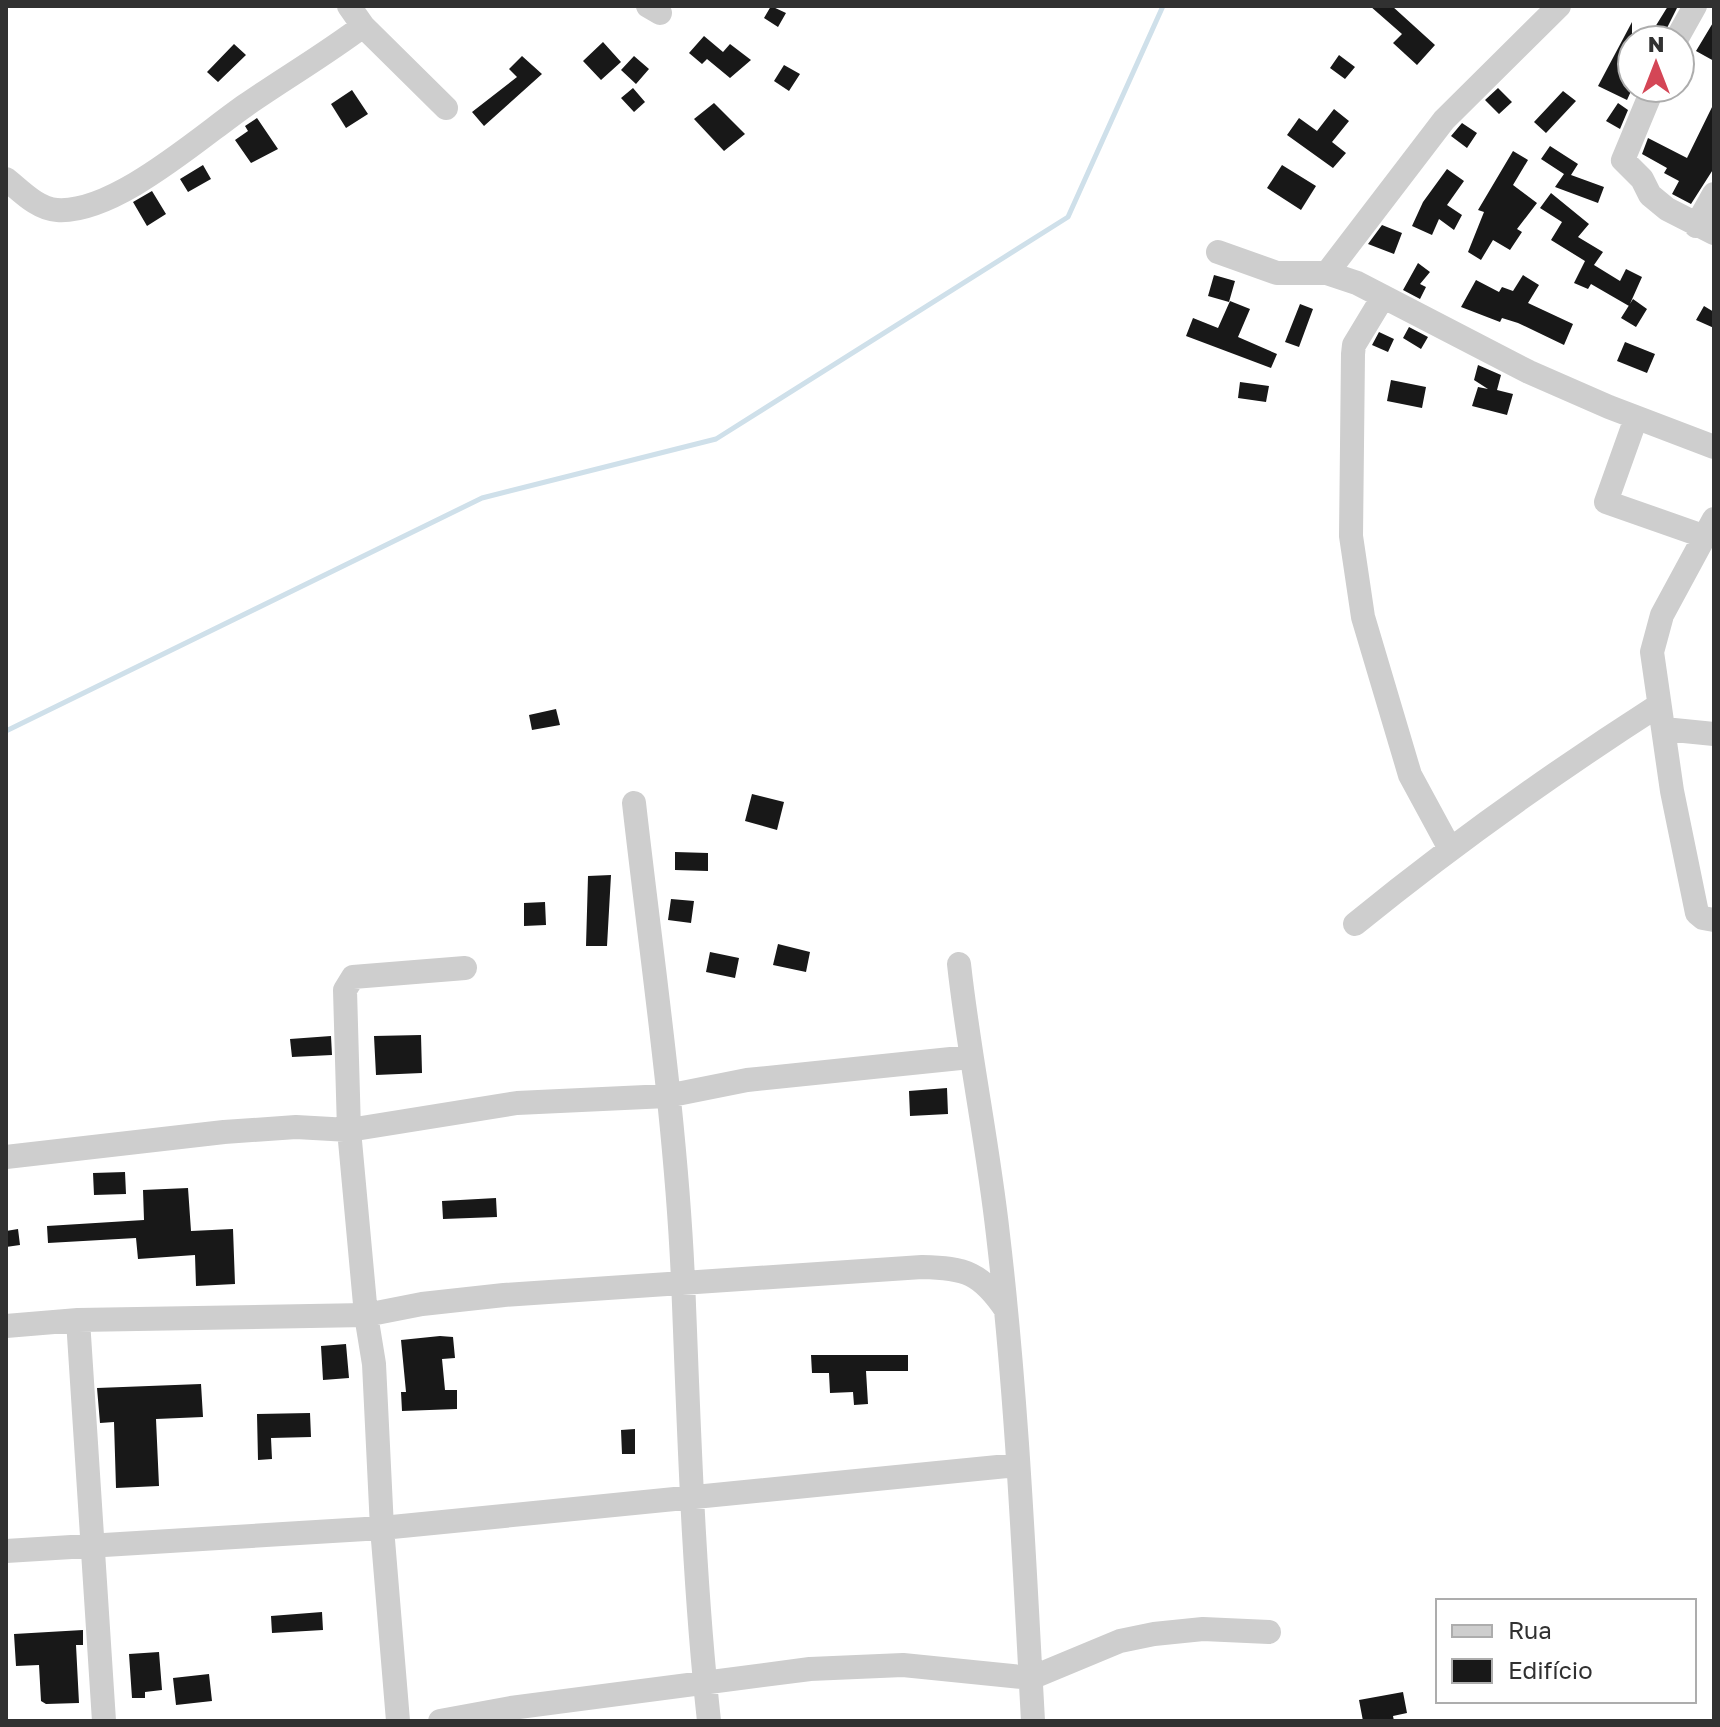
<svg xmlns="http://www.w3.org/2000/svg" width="1720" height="1727" viewBox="0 0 1720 1727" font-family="'Golos Text',sans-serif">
	<rect width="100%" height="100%" fill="#fff"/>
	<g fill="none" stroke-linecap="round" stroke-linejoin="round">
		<!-- stream -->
		<path stroke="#cfe0ea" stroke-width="5" d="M6,731L482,498L716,439L1068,217L1163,6"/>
	</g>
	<!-- building -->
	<path fill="#181818" d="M771,6L786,13L778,27L764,18Z
		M1370,6H1392L1435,45L1417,65L1393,43L1402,34Z
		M1668,6H1678L1661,40H1647Z
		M1714,21V61L1696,51Z
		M1632,22V89L1627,100L1598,86Z
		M704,36L723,52L730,44L751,60L730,78L707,59L702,64L689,53Z
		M603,42L621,62L601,80L583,61Z
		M234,44L246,55L218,82L207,72Z
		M1339,55L1355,67L1345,79L1330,68Z
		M522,56L542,74L484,126L472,112L517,77L509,69Z
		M634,56L649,69L636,84L621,70Z
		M784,65L800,74L789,91L774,81Z
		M633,88L645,102L634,112L621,98Z
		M1498,88L1512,102L1499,114L1485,100Z
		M352,90L368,114L346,128L331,104Z
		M1563,91L1576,101L1546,133L1534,122Z
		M714,103L745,134L724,151L694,119Z
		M1618,103L1628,110L1620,129L1606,121Z
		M1714,103V168L1691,204L1672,194L1679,181L1664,173L1667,168L1642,154L1648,138L1687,158Z
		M1334,109L1349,121L1332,142L1346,153L1333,168L1287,135L1299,118L1317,131Z
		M257,118L278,149L251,163L235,140L248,131L245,126Z
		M1462,123L1477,133L1467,148L1451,136Z
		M1550,146L1578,164L1571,175L1604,187L1598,203L1555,187L1564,174L1541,159Z
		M1513,151L1528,160L1513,185L1537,203L1517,229L1522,232L1510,250L1493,240L1481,260L1468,252L1484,212L1478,210Z
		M203,165L211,179L188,192L180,179Z
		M1282,165L1316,186L1301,210L1267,188Z
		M1447,169L1464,181L1447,205L1462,215L1454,230L1439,219L1432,235L1412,226L1423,202Z
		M152,191L166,214L147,226L133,202Z
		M1551,193L1589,224L1578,237L1603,252L1594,265L1620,281L1626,269L1642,277L1629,306L1591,284L1588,289L1574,283L1585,261L1551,240L1562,222L1540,208Z
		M1382,225L1402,233L1394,254L1368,244Z
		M1418,263L1430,272L1420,284L1426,287L1420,299L1403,290Z
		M1214,275L1235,281L1229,302L1208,296Z
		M1523,275L1539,285L1528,303L1573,324L1564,345L1518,323L1502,318L1500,322L1461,307L1476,280L1499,292L1502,287L1513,291Z
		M1633,299L1647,309L1636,327L1621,318Z
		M1230,301L1250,309L1238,337L1277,354L1271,368L1186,336L1193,318L1218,328Z
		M1300,304L1313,309L1299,347L1285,342Z
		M1704,306L1714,312V328L1696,320Z
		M1409,327L1428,337L1421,349L1403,338Z
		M1379,332L1394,339L1388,352L1372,345Z
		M1625,342L1655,354L1647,373L1617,361Z
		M1478,365L1501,375L1497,390L1513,394L1507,415L1472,406L1478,387L1488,389L1474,380Z
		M1391,380L1426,387L1422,408L1387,401Z
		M1240,382L1269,386L1266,402L1238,398Z
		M556,709L560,725L532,730L529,715Z
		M752,794L784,802L777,830L745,821Z
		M675,852L708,853V871L675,870Z
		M611,875L607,946H586L588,876Z
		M671,899L694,901L691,923L668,920Z
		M545,902L546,925L524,926V903Z
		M778,944L810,952L806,972L773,965Z
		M710,952L739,958L735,978L706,972Z
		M421,1035L422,1073L376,1075L374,1036Z
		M331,1036L332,1055L292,1057L290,1039Z
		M947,1088L948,1114L910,1116L909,1091Z
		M125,1172L126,1194L94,1195L93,1173Z
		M188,1188L191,1231L233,1229L235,1284L196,1286L195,1255L138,1259L136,1238L48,1243L47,1226L144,1220L143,1190Z
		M496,1198L497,1217L443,1219L442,1201Z
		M18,1229L20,1245L6,1247V1231Z
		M440,1336L453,1337L455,1358L442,1359L445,1390H457V1409L402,1411L401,1392H406L401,1340Z
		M346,1344L349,1378L323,1380L321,1346Z
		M811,1355H908V1371H866L868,1404L854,1405L853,1392L830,1393L829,1373H812Z
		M201,1384L203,1417L156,1419L159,1486L116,1488L114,1422L100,1423L97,1388Z
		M310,1413L311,1437L271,1438L272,1459L258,1460L257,1414Z
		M635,1429V1454H622L621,1430Z
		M322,1612L323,1630L272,1633L271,1616Z
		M83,1630V1645H76L79,1703L46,1704L41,1701L39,1665L16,1666L14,1634Z
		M159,1652L162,1690L145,1692V1698H132L129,1654Z
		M209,1674L212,1701L176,1705L173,1678Z
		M1403,1692L1407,1713L1393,1716L1394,1721H1363L1359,1700Z"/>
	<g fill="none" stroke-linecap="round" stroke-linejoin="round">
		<!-- minor -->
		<path stroke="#cecece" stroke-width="24" d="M349,6L363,26L446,108
			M648,6L660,13
			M1676,40L1695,6
			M1653,88L1623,160L1642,179L1650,195L1667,209L1714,233
			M6,179C20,190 37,209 57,210C115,214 201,136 246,105C285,78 326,54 363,26
			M1696,226L1714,194
			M1218,252L1277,273H1327L1357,283L1529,372L1609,407L1714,447
			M1327,273L1444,120L1559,6
			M1383,297L1354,345L1353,354L1351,536L1363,617L1410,775L1449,847
			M1636,418L1606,502L1703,536
			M1714,519L1662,615L1652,652L1672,791L1697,913L1703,918L1714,920
			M1664,729L1714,734
			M634,803C652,962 676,1121 683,1280C689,1427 693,1575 709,1721
			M1355,924C1452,845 1553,773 1659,705
			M959,964C969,1055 988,1144 998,1235C1017,1396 1024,1559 1033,1721
			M6,1157L224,1132L296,1127L349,1130L517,1103L667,1096L747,1080L970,1057
			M78,1320L104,1721
			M6,1326L78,1320L366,1315L422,1304L504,1295L922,1267C966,1268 981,1273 1006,1310
			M6,1551L382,1528L1018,1465
			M398,1721L382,1528L374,1364L366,1315L349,1130L345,990L353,977L465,968
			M440,1721L511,1708L810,1669L903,1665L1031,1678L1120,1641L1154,1634L1203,1629L1269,1632"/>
	</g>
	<!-- border -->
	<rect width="1720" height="1727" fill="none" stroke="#313131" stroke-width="16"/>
	<!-- legend -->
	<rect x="1436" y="1599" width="260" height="104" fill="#ffffff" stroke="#adadad" stroke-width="2"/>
	<rect x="1452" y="1625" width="40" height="12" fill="#cecece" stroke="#adadad" stroke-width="2"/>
	<text x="1508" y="1639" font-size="24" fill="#313131">Rua</text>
	<rect x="1452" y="1659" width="40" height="24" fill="#181818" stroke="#adadad" stroke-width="2"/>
	<text x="1508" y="1679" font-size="24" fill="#313131">Edifício</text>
	<!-- north arrow -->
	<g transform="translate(1656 64)"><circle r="38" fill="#ffffff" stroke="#adadad" stroke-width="2"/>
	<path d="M0-6L14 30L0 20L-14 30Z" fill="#d44656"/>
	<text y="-12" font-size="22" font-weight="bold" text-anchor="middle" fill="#313131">N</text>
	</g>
</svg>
